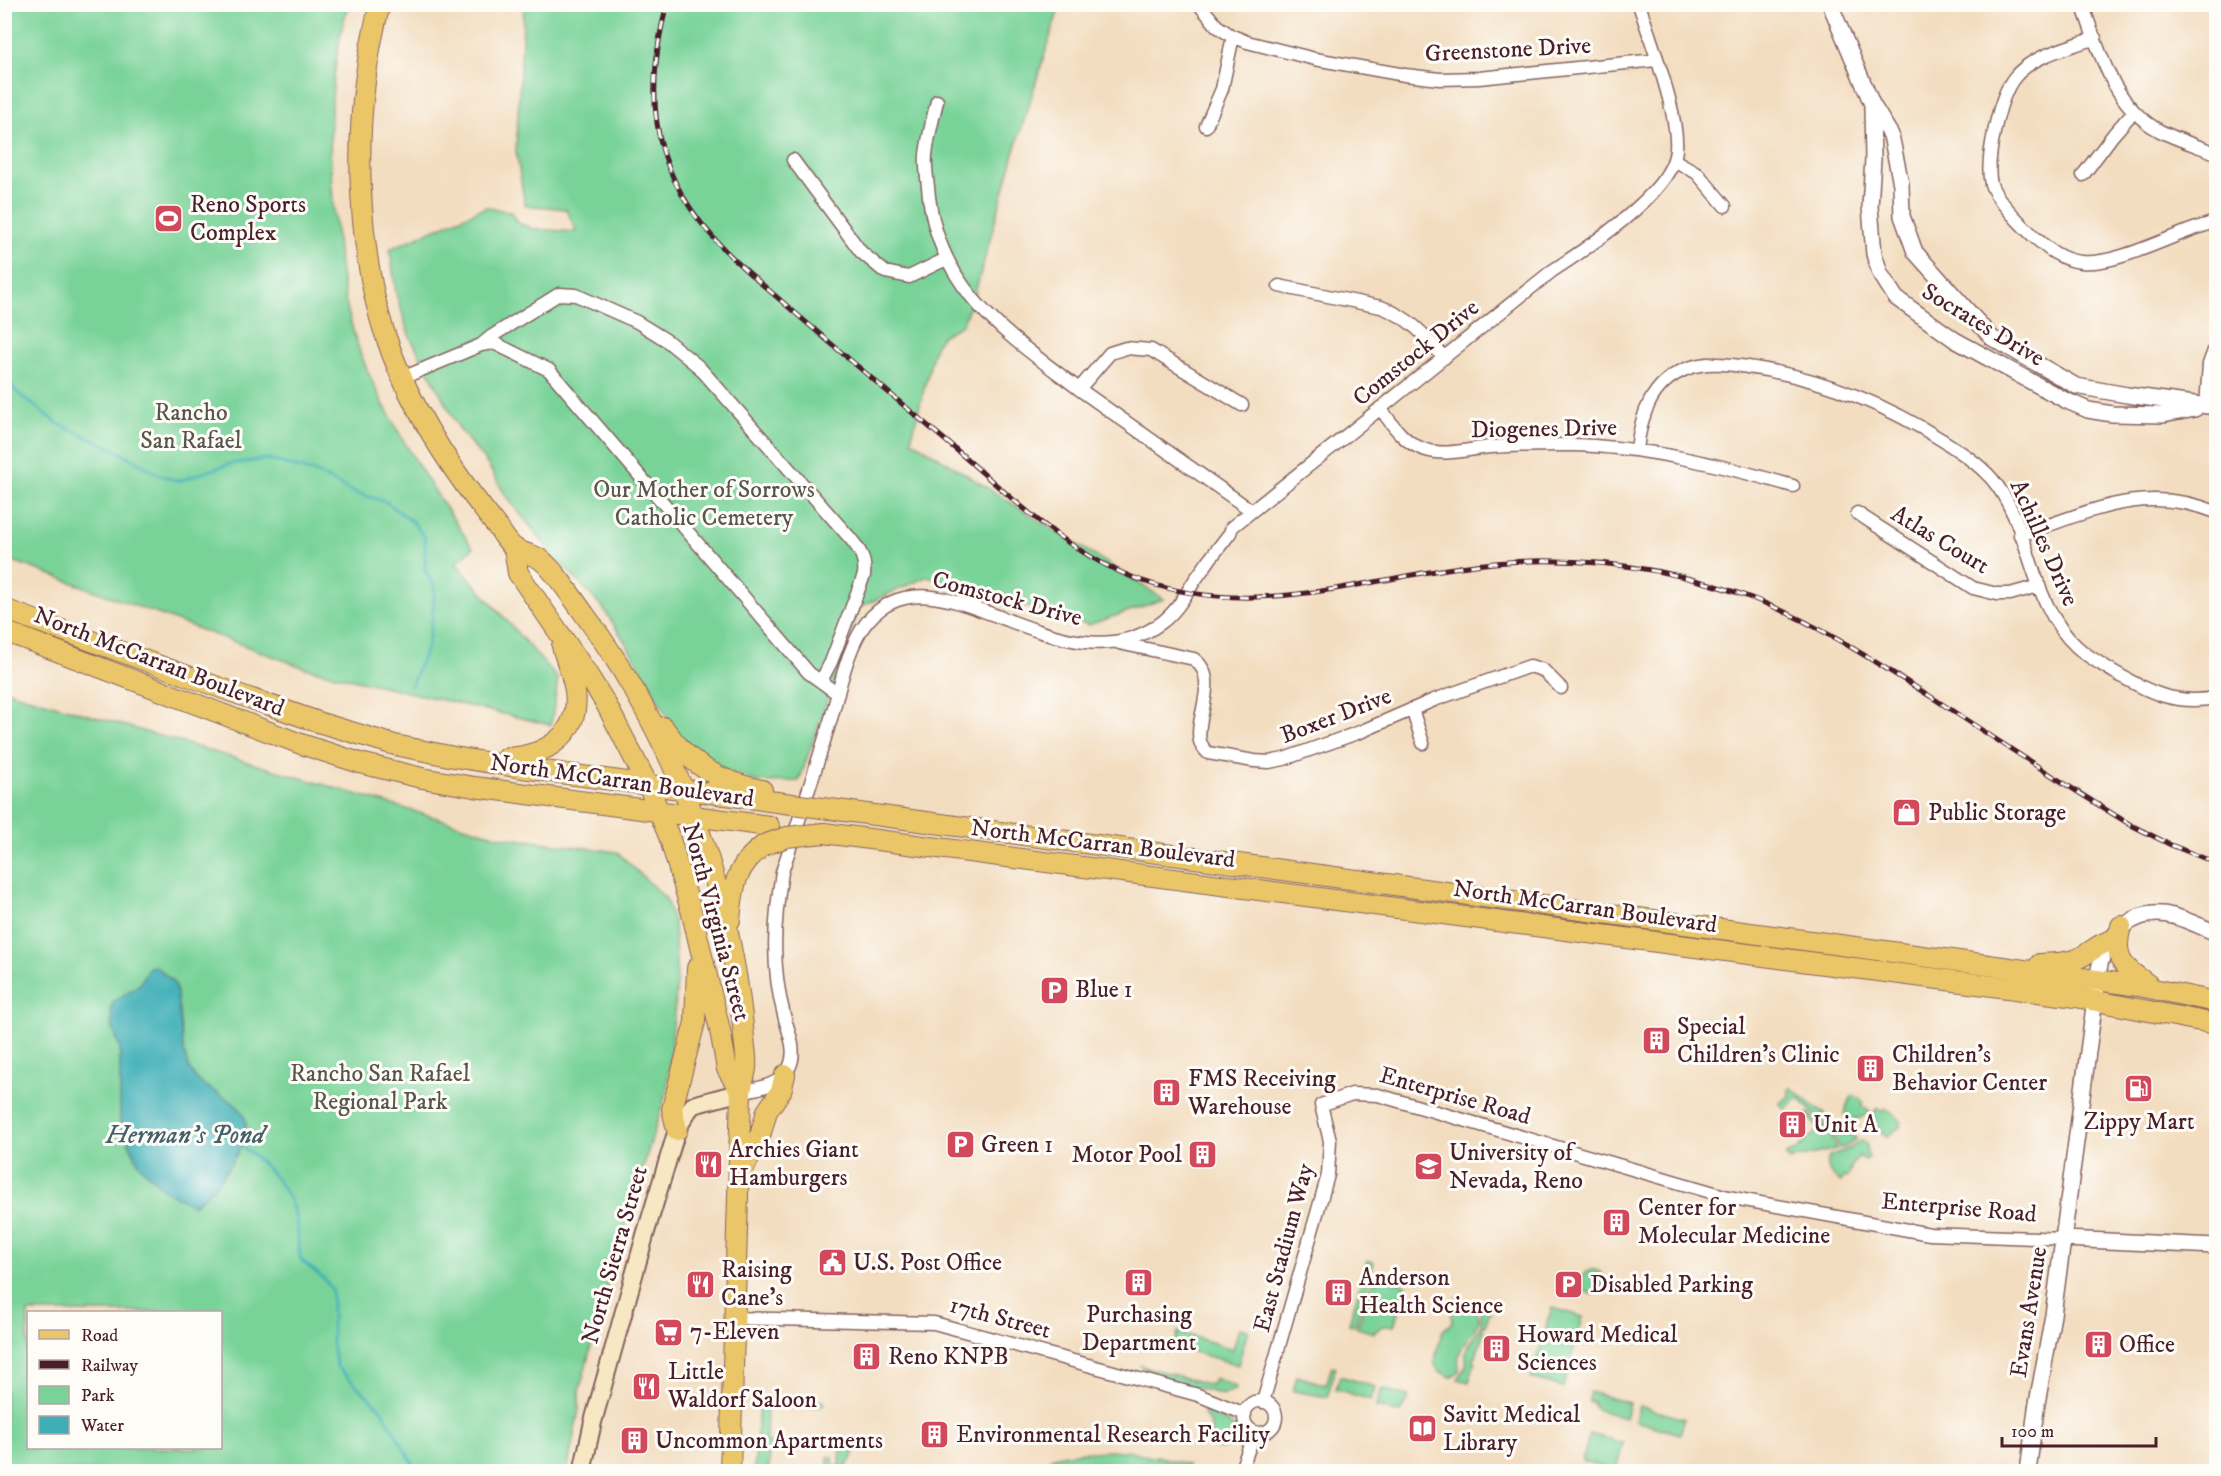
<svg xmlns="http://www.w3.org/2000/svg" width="2221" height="1476" viewBox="0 0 2221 1476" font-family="'IM FELL DW Pica',serif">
	<rect width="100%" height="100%" fill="#fdfcf7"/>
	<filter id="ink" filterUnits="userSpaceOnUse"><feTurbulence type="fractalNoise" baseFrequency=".0167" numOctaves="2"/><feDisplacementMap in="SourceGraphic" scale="12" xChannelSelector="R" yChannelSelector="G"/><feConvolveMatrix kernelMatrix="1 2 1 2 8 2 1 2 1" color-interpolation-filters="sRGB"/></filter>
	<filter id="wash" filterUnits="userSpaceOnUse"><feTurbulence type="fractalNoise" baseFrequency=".008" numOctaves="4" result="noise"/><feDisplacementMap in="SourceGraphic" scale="24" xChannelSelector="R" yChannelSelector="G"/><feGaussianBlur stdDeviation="1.35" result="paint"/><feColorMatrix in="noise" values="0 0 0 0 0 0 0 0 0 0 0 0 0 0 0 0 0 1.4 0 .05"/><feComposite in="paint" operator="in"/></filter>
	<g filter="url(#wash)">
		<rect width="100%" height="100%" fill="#f3ddc0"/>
		<!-- green -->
		<path fill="#79d399" stroke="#627962" stroke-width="1.5" fill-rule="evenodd" d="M4,5H348C327,78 327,156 336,231C341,282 347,324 368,372C396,435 434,491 473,548L456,563L558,679L551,725L305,668L5,558Z
			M524,5H1060L1016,146L975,293L962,325L943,335L935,346L911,440L1164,599L1089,625L928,576L860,607L799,781L758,782L720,769L679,737L627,645L603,608L555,557L506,496L488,465L460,430L409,335L396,293L390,249L486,207L510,212L520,224L534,229L577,232L566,209L525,205L516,151Z
			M4,690L501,837L617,852L666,899L674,924L677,982L667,1090L613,1264L579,1392V1409L567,1471H5ZM28,1312H220V1448H28Z
			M1792,1088L1810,1104L1825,1113L1824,1123L1832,1132L1847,1129L1856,1139L1855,1140L1845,1147L1839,1148L1830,1132L1799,1098L1785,1109L1779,1103L1789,1097L1788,1089Z
			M1854,1095L1864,1103L1862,1106L1870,1112C1863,1118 1855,1121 1846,1118C1844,1109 1847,1102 1854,1095Z
			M1877,1108L1882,1112L1885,1108L1901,1121L1900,1127L1886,1137L1876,1126L1873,1114Z
			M1808,1113L1829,1134L1836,1149L1790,1160L1785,1155L1796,1151L1819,1129L1806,1115Z
			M1860,1141L1866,1143L1869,1157L1866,1160L1858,1156L1850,1169L1851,1170L1847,1178L1843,1177L1841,1182C1831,1177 1825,1167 1829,1156L1848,1149Z
			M1367,1260L1374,1262L1355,1326L1349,1324Z
			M1581 1282a12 12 0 1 1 24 0a12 12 0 1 1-24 0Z
			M1379,1277L1406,1285L1394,1326H1382L1374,1333L1357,1328L1372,1281L1377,1283Z
			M1456,1298C1467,1299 1476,1307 1479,1318C1477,1331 1464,1339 1460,1352C1457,1358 1459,1365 1459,1371L1451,1377L1439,1371L1434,1363L1442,1332L1452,1322L1450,1306Z
			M1482,1305L1491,1308L1485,1326H1483L1482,1330L1484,1331L1476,1356H1474L1473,1361L1475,1362L1469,1382L1458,1379L1467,1364C1462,1345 1474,1340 1480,1327C1483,1320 1481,1313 1480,1306Z
			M1552,1308L1583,1317L1563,1387L1531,1378Z
			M1239,1328L1248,1330L1238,1365L1174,1346L1178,1332L1233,1349Z
			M1141,1366L1211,1385L1214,1378L1236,1387V1389L1223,1395L1149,1374Z
			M1332,1366L1336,1367L1327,1397L1293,1391L1297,1376L1326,1385Z
			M1340,1376L1375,1387L1371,1400L1336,1389Z
			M1382,1389L1409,1396L1400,1413L1376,1407Z
			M1590,1392L1629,1403L1625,1418L1596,1409L1592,1401L1589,1402L1588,1399Z
			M773,1399L823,1401L825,1403L820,1407L767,1405L766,1443L780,1444V1451H769V1471H754L759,1404L765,1400Z
			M1639,1406L1685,1419L1680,1434L1635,1421Z
			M1204,1407L1234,1427L1240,1441C1229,1447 1217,1454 1207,1443C1216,1431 1210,1423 1203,1413Z
			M1590,1434L1623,1443L1616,1470L1582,1461Z
			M848,1440H862L844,1471H828V1457H833V1466H840C841,1456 838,1444 848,1440Z
			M1113,1451H1127L1155,1458L1156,1456L1188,1465L1187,1471H1029C1039,1469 1044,1461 1054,1457C1071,1451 1095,1452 1113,1451Z"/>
		<!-- water -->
		<path fill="#3eafb7" stroke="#446771" stroke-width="1.5" d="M155,966C161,971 171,978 175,985C177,990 177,998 178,1003C181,1024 181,1048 189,1067C203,1103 273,1094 235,1157C224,1175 211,1194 193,1205L164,1190L140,1166L120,1125V1048L112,1026L111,1007L114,1001L140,984L149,967Z"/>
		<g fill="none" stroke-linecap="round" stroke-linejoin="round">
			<!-- stream -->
			<path stroke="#3eafb7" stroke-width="3" d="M4,371L15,391L57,423L116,450L162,476L179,481L229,464L267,459L317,473L353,492L386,502L413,522L425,538V570L435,587L432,621L427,647L411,686
				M242,1146C266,1165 289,1187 296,1219C298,1232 298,1247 301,1260L324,1279L332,1289V1344L337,1367L381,1409L418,1472"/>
		</g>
	</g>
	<g filter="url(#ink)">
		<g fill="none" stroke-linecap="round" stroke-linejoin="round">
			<defs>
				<path id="minor" d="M1199,4L1217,26L1230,35L1247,42L1315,59L1405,75L1440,79L1479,78L1656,60
					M2082,4C2100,52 2112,105 2160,131C2178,140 2198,146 2216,153
					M2095,38C2068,48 2032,55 2014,78C1999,97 1985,161 1991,184C1996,201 2039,244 2055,253C2063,258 2072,261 2081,262C2119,266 2177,231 2216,222
					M937,101C933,118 928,137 926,155C925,165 927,177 928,187C936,289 1005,333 1079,389
					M1206,126L1222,89L1233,36
					M793,160L861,252L885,272L909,277L946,259
					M1674,160L1697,173L1725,206
					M2083,175L2113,135L2134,111
					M1279,286L1381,307C1409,317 1425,335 1444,358
					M481,345L492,336L559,294L576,295L637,322L666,340L699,367L850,538C860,550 866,559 864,575L831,662L821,681
					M402,378L481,345L494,343L549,370L809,673L838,694
					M1242,405L1151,350L1126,348L1110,353L1079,389L1252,511
					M2206,406L2209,364L2216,345
					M1380,408C1392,424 1403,442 1423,449C1444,457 1469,449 1491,447C1516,445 1543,445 1568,445C1643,446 1721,465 1793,486
					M1637,449C1641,415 1651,383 1686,369C1706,361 1727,364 1748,367C1818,377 1883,403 1942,440C1959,451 1978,463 1992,479C2033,528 2028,602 2077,647C2088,657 2101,664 2114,672C2150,693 2174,705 2216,698
					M1857,513L1973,588L1997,594H2010L2039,586
					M2020,535C2090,512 2143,483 2216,512
					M1119,643L1194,659C1221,679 1194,719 1200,741C1201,746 1205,750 1208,753L1254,761L1269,762L1284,759L1360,732L1434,700L1530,666L1543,670L1561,688
					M1412,709L1423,743
					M741,1092C758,1088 780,1086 789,1068C798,1051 788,1032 784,1015C771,967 774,920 782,872C799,820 816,768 832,715C840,687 848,645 867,622C936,537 1061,696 1161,623C1176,612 1185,596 1195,580C1206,564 1218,548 1230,533L1232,527L1552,271C1586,249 1666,196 1675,156C1683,123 1650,40 1639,4
					M734,1318L934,1323L1198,1395L1245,1414
					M1244 1417a16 16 0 1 1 32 0a16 16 0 1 1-32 0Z
					M1263,1402L1328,1175L1330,1141L1321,1105L1352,1094L1378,1095L1728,1197L1930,1234L2064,1239
					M1240,1472L1255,1432"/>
				<path id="tertiary" d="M1830,4L1872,104L1891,135L1901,184L1902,216L1915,252L1992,338L2076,386L2127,395L2216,407
					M1872,107L1873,159L1870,207L1874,254L1880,273L1896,298L1955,340L2065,400L2088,410L2112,414L2163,415L2195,409
					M2064,1239L2216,1246
					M2028,1472L2036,1409L2053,1315L2099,969C2106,934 2135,906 2173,916C2188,920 2202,927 2216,933"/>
				<path id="secondary" d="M582,1472L593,1422L646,1232L677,1130L688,1111L693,1105L741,1092"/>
				<path id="primary" d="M380,4C360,80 356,154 364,231C368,267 374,303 386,337C404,391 432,439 465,485C476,500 487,514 498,528C503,534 507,542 513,547C520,553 532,554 540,559C554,569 574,600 585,615C651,705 700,811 725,919C734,959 741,998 744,1038C745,1048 747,1059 746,1068C745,1076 742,1084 741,1092L730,1472
					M514,548L518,573L586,672L606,704L648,785L670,839L691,910L720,1030L727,1069L741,1092
					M4,609L229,691L321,723L395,745L454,757L522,768L777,802
					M4,631L301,744L360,763L422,778L474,787L769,826
					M663,727C671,737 678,748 688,756C708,774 736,785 762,790
					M507,758C545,756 581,735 575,691C573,676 566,661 562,646
					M830,809L1996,966L2139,986L2216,1002
					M824,833L2076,997L2216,1024
					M730,920C733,887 735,866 764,845
					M2121,926C2112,960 2123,967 2149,985
					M2040,964C2053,963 2068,964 2079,958C2090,953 2097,945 2109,941
					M677,1130L672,1109L695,1022L697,968
					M742,1172L760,1136L767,1111L781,1091L785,1075"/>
			</defs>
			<!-- minor casing -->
			<use href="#minor" stroke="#85625f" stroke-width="15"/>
			<!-- tertiary casing -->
			<use href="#tertiary" stroke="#85625f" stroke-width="18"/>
			<!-- secondary casing -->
			<use href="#secondary" stroke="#85625f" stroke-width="20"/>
			<!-- primary casing -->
			<use href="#primary" stroke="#85625f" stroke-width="22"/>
			<!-- minor -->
			<use href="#minor" stroke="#fff" stroke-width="12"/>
			<!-- tertiary -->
			<use href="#tertiary" stroke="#fff" stroke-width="15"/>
			<!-- secondary -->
			<use href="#secondary" stroke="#f7e8c3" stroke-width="16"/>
			<!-- primary -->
			<use href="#primary" stroke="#eac669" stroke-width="20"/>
			<defs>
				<path id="rail" d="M667,4C637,119 660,195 749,273C816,331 884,389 952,446C1010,496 1069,556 1143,581C1273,626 1400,563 1531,561C1609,559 1689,573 1762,602C1823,627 1877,663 1933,698C1998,741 2064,784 2131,825L2171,845L2216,863"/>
			</defs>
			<!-- rail casing -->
			<use href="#rail" stroke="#4a1f2b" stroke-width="5"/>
			<!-- rail -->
			<use href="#rail" stroke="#fdfcf7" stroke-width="3" stroke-dasharray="9" stroke-linecap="butt"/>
			<defs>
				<path id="primary-bridge" d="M777,802L830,809
					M764,845L787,837L824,833"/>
			</defs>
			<!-- primary-bridge casing -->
			<use href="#primary-bridge" stroke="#85625f" stroke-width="22" stroke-linecap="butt"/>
			<!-- primary-bridge -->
			<use href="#primary-bridge" stroke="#eac669" stroke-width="20"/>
		</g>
	</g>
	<!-- icons -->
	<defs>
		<symbol id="stadium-square" viewBox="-11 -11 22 22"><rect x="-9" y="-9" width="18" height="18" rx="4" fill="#d1495b" stroke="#fdfcf7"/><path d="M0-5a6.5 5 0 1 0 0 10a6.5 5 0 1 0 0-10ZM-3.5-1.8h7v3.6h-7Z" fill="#fff"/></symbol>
		<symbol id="shop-square" viewBox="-11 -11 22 22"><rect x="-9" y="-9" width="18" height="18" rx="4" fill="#d1495b" stroke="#fdfcf7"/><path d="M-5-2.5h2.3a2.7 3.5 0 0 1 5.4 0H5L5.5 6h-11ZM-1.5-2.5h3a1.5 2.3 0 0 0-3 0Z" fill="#fff"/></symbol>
		<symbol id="parking-square" viewBox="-11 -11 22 22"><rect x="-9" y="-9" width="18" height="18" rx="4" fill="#d1495b" stroke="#fdfcf7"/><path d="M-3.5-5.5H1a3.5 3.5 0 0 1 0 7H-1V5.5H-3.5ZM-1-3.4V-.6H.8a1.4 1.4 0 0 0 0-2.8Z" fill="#fff"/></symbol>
		<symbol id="building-square" viewBox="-11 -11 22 22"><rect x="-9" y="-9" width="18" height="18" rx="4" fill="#d1495b" stroke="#fdfcf7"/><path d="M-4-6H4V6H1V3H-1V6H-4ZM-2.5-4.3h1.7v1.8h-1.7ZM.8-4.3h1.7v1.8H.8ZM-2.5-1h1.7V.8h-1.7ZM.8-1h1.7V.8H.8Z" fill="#fff"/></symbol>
		<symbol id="fuel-square" viewBox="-11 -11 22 22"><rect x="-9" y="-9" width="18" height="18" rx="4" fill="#d1495b" stroke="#fdfcf7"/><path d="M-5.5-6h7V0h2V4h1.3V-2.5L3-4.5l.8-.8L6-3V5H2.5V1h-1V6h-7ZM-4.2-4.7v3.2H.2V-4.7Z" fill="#fff"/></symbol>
		<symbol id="restaurant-square" viewBox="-11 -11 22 22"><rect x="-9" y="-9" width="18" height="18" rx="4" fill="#d1495b" stroke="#fdfcf7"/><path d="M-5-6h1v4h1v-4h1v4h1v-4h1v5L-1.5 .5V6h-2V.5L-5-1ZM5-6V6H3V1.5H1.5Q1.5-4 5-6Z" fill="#fff"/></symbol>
		<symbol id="university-square" viewBox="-11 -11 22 22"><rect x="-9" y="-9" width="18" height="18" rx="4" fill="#d1495b" stroke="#fdfcf7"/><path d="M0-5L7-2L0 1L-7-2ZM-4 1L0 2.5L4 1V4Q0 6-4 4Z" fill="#fff"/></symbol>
		<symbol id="civic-square" viewBox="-11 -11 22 22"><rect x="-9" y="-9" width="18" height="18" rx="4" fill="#d1495b" stroke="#fdfcf7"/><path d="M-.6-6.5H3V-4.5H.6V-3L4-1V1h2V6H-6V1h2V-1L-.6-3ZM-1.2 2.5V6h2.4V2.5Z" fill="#fff"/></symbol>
		<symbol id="supermarket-square" viewBox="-11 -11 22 22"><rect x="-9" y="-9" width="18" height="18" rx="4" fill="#d1495b" stroke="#fdfcf7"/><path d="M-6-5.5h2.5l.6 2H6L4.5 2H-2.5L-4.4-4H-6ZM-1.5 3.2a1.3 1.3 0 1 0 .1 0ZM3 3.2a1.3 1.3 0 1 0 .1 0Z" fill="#fff"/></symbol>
		<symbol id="library-square" viewBox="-11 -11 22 22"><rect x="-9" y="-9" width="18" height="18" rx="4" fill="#d1495b" stroke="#fdfcf7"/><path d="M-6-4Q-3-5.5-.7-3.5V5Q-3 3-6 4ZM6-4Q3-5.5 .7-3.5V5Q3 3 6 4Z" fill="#fff"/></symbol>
	</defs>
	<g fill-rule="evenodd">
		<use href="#stadium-square" x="152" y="202" width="33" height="33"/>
		<use href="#shop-square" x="1890" y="796" width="33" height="33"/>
		<use href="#parking-square" x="1038" y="974" width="33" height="33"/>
		<use href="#building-square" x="1640" y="1024" width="33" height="33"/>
		<use href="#building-square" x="1854" y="1052" width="33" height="33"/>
		<use href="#fuel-square" x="2122" y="1072" width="33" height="33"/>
		<use href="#building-square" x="1150" y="1076" width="33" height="33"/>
		<use href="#building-square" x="1776" y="1108" width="33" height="33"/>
		<use href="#parking-square" x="944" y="1128" width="33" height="33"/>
		<use href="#building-square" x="1186" y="1138" width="33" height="33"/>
		<use href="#restaurant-square" x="692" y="1148" width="33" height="33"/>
		<use href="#university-square" x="1412" y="1150" width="33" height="33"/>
		<use href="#building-square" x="1600" y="1206" width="33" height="33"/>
		<use href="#civic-square" x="816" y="1246" width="33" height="33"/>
		<use href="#building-square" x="1122" y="1266" width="33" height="33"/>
		<use href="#restaurant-square" x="684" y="1268" width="33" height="33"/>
		<use href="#parking-square" x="1552" y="1268" width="33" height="33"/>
		<use href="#building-square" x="1322" y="1276" width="33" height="33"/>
		<use href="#supermarket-square" x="652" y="1316" width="33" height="33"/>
		<use href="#building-square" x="2082" y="1328" width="33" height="33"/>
		<use href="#building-square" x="1480" y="1332" width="33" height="33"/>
		<use href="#building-square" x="850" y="1340" width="33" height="33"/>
		<use href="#restaurant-square" x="630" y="1370" width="33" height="33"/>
		<use href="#library-square" x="1406" y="1412" width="33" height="33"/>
		<use href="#building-square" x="918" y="1418" width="33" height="33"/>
		<use href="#building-square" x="618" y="1424" width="33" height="33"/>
	</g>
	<g text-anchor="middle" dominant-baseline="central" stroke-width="6" stroke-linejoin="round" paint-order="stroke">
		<!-- street labels -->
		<g font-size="24" fill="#4a1f2b" stroke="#fdfcf7">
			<text transform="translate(1508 50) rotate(-3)">Greenstone Drive</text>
			<text transform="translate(1983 325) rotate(31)">Socrates Drive</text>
			<text transform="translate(1416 353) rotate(-39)">Comstock Drive</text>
			<text transform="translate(1544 429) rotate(-1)">Diogenes Drive</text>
			<text transform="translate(1940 540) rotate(31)">Atlas Court</text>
			<text transform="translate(2044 543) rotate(66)">Achilles Drive</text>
			<text transform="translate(1007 599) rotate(15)">Comstock Drive</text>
			<text transform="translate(159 662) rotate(21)">North McCarran Boulevard</text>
			<text transform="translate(1336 716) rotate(-21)">Boxer Drive</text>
			<text transform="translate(622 781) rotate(8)">North McCarran Boulevard</text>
			<text transform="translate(1103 844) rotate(7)">North McCarran Boulevard</text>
			<text transform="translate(1585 907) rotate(8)">North McCarran Boulevard</text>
			<text transform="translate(716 922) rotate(75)">North Virginia Street</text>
			<text transform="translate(1455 1096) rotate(16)">Enterprise Road</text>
			<text transform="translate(1959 1208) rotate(5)">Enterprise Road</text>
			<text transform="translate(1284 1248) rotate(-75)">East Stadium Way</text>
			<text transform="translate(615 1255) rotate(-74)">North Sierra Street</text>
			<text transform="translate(2029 1312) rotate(-81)">Evans Avenue</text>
			<text transform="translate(1000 1318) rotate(15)">17th Street</text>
		</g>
		<!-- poi labels -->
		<g font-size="24" fill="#4a1f2b" stroke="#fdfcf7" text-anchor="start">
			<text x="190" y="205">Reno Sports<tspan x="190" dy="28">Complex</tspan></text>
			<text x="1928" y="813">Public Storage</text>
			<text x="1075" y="990">Blue 1</text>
			<text x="1677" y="1027">Special<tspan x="1677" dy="28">Children's Clinic</tspan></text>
			<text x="1892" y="1055">Children's<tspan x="1892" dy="28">Behavior Center</tspan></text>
			<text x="1188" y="1079">FMS Receiving<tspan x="1188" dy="28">Warehouse</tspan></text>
			<text x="2139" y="1122" text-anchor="middle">Zippy Mart</text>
			<text x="1813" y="1125">Unit A</text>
			<text x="981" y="1145">Green 1</text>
			<text x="729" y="1150">Archies Giant<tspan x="729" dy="28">Hamburgers</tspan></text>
			<text x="1449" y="1153">University of<tspan x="1449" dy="28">Nevada, Reno</tspan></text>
			<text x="1182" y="1155" text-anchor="end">Motor Pool</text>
			<text x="1638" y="1208">Center for<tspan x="1638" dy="28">Molecular Medicine</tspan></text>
			<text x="853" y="1263">U.S. Post Office</text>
			<text x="721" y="1270">Raising<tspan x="721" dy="28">Cane's</tspan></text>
			<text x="1359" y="1278">Anderson<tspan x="1359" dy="28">Health Science</tspan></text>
			<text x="1590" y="1285">Disabled Parking</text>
			<text x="1139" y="1315" text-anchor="middle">Purchasing<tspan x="1139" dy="28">Department</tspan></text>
			<text x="690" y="1332">7-Eleven</text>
			<text x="1517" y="1335">Howard Medical<tspan x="1517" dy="28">Sciences</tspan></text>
			<text x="2119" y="1345">Office</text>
			<text x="888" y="1357">Reno KNPB</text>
			<text x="668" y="1372">Little<tspan x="668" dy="28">Waldorf Saloon</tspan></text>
			<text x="1443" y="1415">Savitt Medical<tspan x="1443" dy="28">Library</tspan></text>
			<text x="956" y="1435">Environmental Research Facility</text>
			<text x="655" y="1441">Uncommon Apartments</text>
		</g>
		<!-- park labels -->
		<g font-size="24" fill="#58554c" stroke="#fdfcf7">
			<text x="191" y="413">Rancho<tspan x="191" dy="28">San Rafael</tspan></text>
			<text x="704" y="490">Our Mother of Sorrows<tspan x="704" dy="28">Catholic Cemetery</tspan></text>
			<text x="380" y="1074">Rancho San Rafael<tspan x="380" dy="28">Regional Park</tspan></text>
		</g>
		<!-- water labels -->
		<g font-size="26" font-style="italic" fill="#45606a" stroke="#fdfcf7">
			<text x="185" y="1135">Herman's Pond</text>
		</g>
	</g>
	<!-- margin -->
	<rect width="2221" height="1476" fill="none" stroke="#fdfcf7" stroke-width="24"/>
	<!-- legend -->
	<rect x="27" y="1311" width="195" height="138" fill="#fdfcf7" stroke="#b5a4a5" stroke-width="1.5"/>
	<rect x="39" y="1330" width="30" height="9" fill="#eac669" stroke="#b5a4a5" stroke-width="1.5"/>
	<text x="81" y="1341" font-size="18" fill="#4a1f2b">Road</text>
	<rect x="39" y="1360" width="30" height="9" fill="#4a1f2b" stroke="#b5a4a5" stroke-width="1.5"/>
	<text x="81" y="1371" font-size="18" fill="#4a1f2b">Railway</text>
	<rect x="39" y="1386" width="30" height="18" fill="#79d399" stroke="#b5a4a5" stroke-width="1.5"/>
	<text x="81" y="1401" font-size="18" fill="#4a1f2b">Park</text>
	<rect x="39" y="1416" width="30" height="18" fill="#3eafb7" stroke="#b5a4a5" stroke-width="1.5"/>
	<text x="81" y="1431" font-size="18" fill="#4a1f2b">Water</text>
	<!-- scale -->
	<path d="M2002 1437v9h154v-9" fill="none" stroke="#4a1f2b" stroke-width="3"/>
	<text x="2011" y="1437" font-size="18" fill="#4a1f2b" stroke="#fdfcf7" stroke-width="4.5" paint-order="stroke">100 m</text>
</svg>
